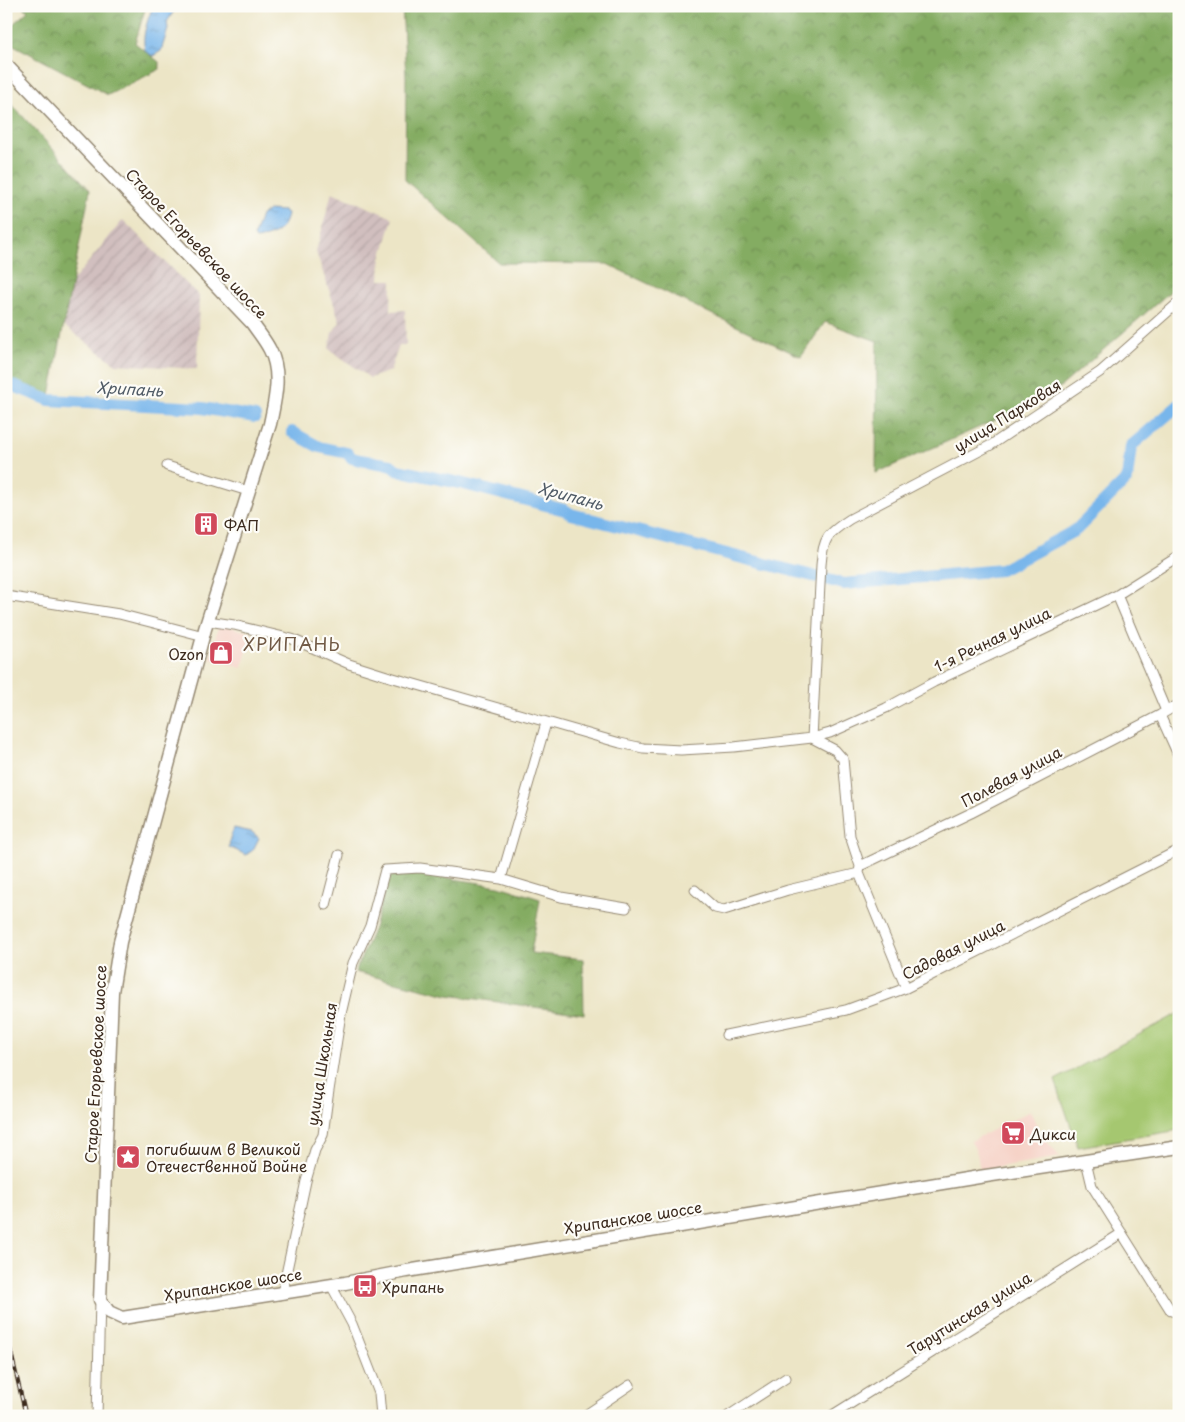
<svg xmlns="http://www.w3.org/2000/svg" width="1185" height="1422" viewBox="0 0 1185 1422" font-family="'Playpen Sans',sans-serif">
	<defs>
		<pattern id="industrial-furrows" width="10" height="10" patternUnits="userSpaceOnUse" patternTransform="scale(1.25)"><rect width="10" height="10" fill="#d1bfbf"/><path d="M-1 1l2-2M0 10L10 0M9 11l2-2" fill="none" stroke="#b4a4a4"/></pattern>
		<pattern id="forest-crowns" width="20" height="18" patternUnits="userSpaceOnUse" patternTransform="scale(1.25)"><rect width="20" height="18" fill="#84ac62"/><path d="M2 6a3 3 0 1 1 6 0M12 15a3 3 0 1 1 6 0" fill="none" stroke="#6d8c50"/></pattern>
		<pattern id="water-ripples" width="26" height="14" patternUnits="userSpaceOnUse" patternTransform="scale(1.25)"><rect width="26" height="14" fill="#78b6eb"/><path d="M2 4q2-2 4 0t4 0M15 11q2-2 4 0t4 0" fill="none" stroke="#6494be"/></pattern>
	</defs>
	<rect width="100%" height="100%" fill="#fdfcf7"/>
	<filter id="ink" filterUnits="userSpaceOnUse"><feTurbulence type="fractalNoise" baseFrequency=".02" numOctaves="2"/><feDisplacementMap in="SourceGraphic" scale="10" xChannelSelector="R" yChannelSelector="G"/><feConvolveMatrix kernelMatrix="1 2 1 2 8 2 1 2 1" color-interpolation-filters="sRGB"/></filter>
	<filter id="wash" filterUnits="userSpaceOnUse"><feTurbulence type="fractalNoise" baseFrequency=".0096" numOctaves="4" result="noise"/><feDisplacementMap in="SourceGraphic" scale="20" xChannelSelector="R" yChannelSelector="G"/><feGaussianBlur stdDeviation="1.12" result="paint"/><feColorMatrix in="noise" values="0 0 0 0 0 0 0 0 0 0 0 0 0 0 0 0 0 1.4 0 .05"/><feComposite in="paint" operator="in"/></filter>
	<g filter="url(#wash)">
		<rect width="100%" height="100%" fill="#ece5c6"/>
		<!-- built -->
		<path fill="#f6d1c6" d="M219,624L252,633L242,668L210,659Z
			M1030,1111L1043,1137L1060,1157L980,1170L977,1153L971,1141Z"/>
		<!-- industrial -->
		<path fill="url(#industrial-furrows)" d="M332,192L393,218L381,259L380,280H392L391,311L405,310L406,345H399L390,371L370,378L329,349L332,333L340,322L316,252Z
			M123,220L199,296L197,369L116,364L64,326L72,282Z"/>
		<!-- forest -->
		<path fill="url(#forest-crowns)" stroke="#606b40" d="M22,6H146L135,43L159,62L160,69L108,95L6,41V30L28,11Z
			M402,6H1179V284L1050,396L876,473L877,341L825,322L801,357L607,264L499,263L405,180L406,77Z
			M6,98L90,190L49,400L6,383Z
			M423,874L499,886L540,899L531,953L583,959L584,1014L448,995L355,972L374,928L389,876Z"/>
		<!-- green -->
		<path fill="#a5c770" stroke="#707847" d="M1179,1013V1130L1078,1147L1055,1080Z"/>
		<!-- water -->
		<path fill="url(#water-ripples)" stroke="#5a7084" d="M153,6H177L167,22L168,29L161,51L153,56L146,52C140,39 148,19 153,6Z
			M269,210L284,211L287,213C285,231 272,237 256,239L254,236L261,215Z
			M234,828L252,832L259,838L253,850L246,855L229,847L230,838Z"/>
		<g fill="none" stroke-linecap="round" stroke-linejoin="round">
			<!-- river -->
			<path stroke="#78b6eb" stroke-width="12" d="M6,383L49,400L202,408L255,417
				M292,432L319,447L347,453L352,458L360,460L391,465L397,470L460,483L565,510L571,514L844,584L1001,570L1076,530L1127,479L1131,446L1179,405"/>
		</g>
	</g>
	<g filter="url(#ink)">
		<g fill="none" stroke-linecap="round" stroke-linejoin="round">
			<defs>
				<path id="minor" d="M167,466L248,491
					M1117,595L1166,711
					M6,596L119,614L204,636
					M208,621L234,625L292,639L349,664L390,677L620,743L643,748L681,750L734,747L812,738L830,733L886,708L934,682L1117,595L1179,556
					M1160,715L1179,757
					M812,738L821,565C823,538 827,534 850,519L991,445L1100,372L1179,302
					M812,738L835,750L843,759L850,836L860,866
					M501,879L546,723
					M695,890L715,908L724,910L788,890L859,873
					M326,905L339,855
					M906,988L859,873L860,866L971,813L1160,715L1179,704
					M726,1035L846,1010L906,988L1179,850
					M1086,1161L1092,1186L1171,1311L1179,1313
					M331,1285L352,1324L379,1393L381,1416
					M282,1293L306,1181L315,1150L323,1135L328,1097L341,1014L353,963L370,926L385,870L420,868L501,879L561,897L626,908
					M97,1416L100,1300
					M584,1416L630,1385
					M728,1416L786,1378
					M831,1416L1122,1233"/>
				<path id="secondary" d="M6,65L252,323C258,332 265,340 270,350C282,373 275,400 270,424L205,629L120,942L112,992L100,1300L109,1312L122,1318L345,1283L407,1271L979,1177L1179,1147"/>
			</defs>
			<!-- minor casing -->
			<use href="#minor" stroke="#948872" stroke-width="11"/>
			<!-- secondary casing -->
			<use href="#secondary" stroke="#948872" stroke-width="15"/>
			<!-- minor -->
			<use href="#minor" stroke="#fff" stroke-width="9"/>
			<!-- secondary -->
			<use href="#secondary" stroke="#fff" stroke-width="12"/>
			<defs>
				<path id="rail" d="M6,1331L26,1416"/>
			</defs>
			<!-- rail casing -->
			<use href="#rail" stroke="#3b2a1e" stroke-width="4"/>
			<!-- rail -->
			<use href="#rail" stroke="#fdfcf7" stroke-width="2" stroke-dasharray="5.5" stroke-linecap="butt"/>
		</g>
	</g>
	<!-- icons -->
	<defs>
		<symbol id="building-square" viewBox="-11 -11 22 22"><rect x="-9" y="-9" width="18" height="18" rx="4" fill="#d1495b" stroke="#fdfcf7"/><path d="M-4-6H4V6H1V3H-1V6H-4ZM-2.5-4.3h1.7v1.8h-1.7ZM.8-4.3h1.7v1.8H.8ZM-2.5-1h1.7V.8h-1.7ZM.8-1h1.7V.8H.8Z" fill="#fff"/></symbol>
		<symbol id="shop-square" viewBox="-11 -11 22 22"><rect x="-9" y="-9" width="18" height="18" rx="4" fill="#d1495b" stroke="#fdfcf7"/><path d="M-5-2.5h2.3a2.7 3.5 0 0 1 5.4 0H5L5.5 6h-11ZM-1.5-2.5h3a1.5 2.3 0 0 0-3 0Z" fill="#fff"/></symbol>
		<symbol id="supermarket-square" viewBox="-11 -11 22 22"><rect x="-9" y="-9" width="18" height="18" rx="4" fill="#d1495b" stroke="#fdfcf7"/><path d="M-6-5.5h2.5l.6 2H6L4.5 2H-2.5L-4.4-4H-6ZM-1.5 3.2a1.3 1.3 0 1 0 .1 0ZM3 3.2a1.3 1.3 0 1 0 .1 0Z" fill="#fff"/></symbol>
		<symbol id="sight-square" viewBox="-11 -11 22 22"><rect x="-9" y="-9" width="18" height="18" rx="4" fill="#d1495b" stroke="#fdfcf7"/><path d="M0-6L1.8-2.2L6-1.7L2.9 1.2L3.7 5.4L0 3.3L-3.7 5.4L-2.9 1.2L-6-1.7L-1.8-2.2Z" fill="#fff"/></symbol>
		<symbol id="bus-square" viewBox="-11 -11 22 22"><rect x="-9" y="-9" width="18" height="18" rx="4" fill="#d1495b" stroke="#fdfcf7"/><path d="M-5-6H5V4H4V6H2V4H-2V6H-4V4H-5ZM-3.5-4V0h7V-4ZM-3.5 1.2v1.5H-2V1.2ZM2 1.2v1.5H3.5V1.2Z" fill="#fff"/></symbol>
	</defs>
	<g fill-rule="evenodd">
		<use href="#building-square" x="192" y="510" width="28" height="28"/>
		<use href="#shop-square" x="207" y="639" width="28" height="28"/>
		<use href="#supermarket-square" x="999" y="1119" width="28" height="28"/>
		<use href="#sight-square" x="114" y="1143" width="28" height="28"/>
		<use href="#bus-square" x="351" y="1272" width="28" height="28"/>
	</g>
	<g text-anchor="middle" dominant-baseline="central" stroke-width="4.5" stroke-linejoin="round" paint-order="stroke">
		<!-- street labels -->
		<g font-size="15" fill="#3b2a1e" stroke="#fdfcf7">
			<text transform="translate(197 243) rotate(47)">Старое Егорьевское шоссе</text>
			<text transform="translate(1007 415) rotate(-32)">улица Парковая</text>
			<text transform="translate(992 639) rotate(-26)">1-я Речная улица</text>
			<text transform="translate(1011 776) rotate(-28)">Полевая улица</text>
			<text transform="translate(953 949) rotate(-27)">Садовая улица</text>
			<text transform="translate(95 1064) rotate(-87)">Старое Егорьевское шоссе</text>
			<text transform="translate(321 1064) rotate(-81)">улица Школьная</text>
			<text transform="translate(633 1217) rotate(-9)">Хрипанское шоссе</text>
			<text transform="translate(233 1284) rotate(-9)">Хрипанское шоссе</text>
			<text transform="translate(969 1313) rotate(-32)">Тарутинская улица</text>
		</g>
		<!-- poi labels -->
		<g font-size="15" fill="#3b2a1e" stroke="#fdfcf7" text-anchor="start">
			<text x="224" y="524">ФАП</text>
			<text x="204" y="653" text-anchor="end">Ozon</text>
			<text x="1030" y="1133">Дикси</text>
			<text x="146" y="1148">погибшим в Великой<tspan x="146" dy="17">Отечественной Войне</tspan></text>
			<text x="382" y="1286">Хрипань</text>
		</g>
		<!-- water labels -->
		<g font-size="16" font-style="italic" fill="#505b66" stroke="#fdfcf7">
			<text transform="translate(130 388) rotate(3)">Хрипань</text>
			<text transform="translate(571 495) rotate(15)">Хрипань</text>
		</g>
		<!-- quarter labels -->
		<g font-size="18" letter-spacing="1" fill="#715a46" stroke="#fdfcf7">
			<text x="292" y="643">ХРИПАНЬ</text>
		</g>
	</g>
	<!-- margin -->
	<rect width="1185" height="1422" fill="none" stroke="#fdfcf7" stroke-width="25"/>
</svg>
